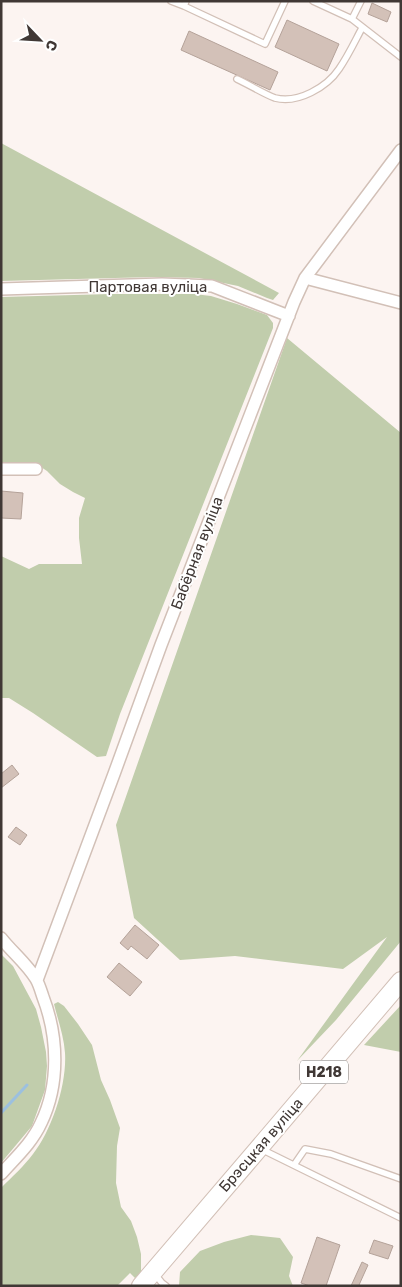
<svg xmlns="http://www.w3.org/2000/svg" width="402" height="1287" viewBox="0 0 402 1287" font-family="Rubik,sans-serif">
	<rect width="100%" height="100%" fill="#fcf4f1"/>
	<!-- green -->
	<path fill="#c1cdac" d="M1,143L279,293L273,300L267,298L238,286L199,278L153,277L1,281Z
		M111,294H194L211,296L237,304L267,315L273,323V328L120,714L106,756L97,757L33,713L9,698H1V556L29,569L39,564H82L79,538V518L85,498L73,492L60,484L47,471L38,465L1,464V297Z
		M287,338L401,433V941L336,1020L297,1061L387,937L343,969L235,956L180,960L134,918L116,825Z
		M1,954L13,966L36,1009L41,1027L46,1052L47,1066L45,1090L32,1126L1,1163Z
		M58,1002L64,1006L78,1024L92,1045L101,1080L110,1100L120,1128L117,1146L116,1183L121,1207L131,1221L137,1237L141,1254V1272L135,1278L130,1273L117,1286H1V1188C12,1177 24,1166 33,1154C52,1130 67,1084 65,1053C64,1037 58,1020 54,1004Z
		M401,1005V1052L364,1045Z
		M251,1235L280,1238L293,1257L289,1276L293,1286H179L180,1272L200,1251L224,1242Z"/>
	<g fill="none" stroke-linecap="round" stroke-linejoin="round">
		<!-- stream -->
		<path stroke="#9cc0df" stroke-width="3" d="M1,1113L27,1085"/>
	</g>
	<!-- building -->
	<path fill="#d3c1b8" stroke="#b4a299" d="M372,3L391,12L387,22L368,14Z
		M287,20L339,44L327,71L275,47Z
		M189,31L278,72L270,90L181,50Z
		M1,491L23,493L21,519L1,518Z
		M12,765L19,774L1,788V774Z
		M16,827L27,835L20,845L8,837Z
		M135,925L159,945L147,959L131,946L128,950L120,943Z
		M119,963L142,982L130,996L107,977Z
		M317,1237L340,1245L326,1286H310L301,1283Z
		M374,1240L393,1246L388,1259L369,1253Z
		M362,1262L368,1265L359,1285L361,1286H351Z"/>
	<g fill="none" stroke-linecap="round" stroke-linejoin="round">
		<defs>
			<path id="lane" d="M171,1L184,6L186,1
				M313,1L352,19L401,57
				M184,6L265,44L285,1
				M352,19L361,1
				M237,79C248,84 264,94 275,98C298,104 327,87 339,69C348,56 355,41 362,28
				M261,1149L401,1218
				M294,1165L305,1149L331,1154L401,1179
				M154,1273L162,1283L166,1286"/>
			<path id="street" d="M305,278L401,303
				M1,289L162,284L212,286L289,316
				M1,469H36
				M1,938C12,952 27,964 36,979C39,984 41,991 43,997C58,1036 60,1084 41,1123C32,1143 15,1158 1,1174
				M37,980L114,774L161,645L294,302L305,278L401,150"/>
			<path id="primary" d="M141,1286L259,1148L401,981"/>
		</defs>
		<!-- lane casing -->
		<use href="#lane" stroke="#d2c0b7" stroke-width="8"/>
		<!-- street casing -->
		<use href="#street" stroke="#d2c0b7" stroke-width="14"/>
		<!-- primary casing -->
		<use href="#primary" stroke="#d2c0b7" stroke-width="20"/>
		<!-- lane -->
		<use href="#lane" stroke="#fff" stroke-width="5.5"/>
		<!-- street -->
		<use href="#street" stroke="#fff" stroke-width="11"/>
		<!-- primary -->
		<use href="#primary" stroke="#fff" stroke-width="18"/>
	</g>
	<g text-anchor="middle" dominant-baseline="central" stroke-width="4" stroke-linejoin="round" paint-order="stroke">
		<!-- shield labels -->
		<rect fill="#fff" stroke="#797472" stroke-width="1" x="300" y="1060.5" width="48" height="23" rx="4"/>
		<g font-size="14" font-weight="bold" fill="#403835">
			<text x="324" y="1072">Н218</text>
		</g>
		<!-- street labels -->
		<g font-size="15" fill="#403835" stroke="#fff">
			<text x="148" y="287">Партовая вуліца</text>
			<text transform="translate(197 553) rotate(-69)">Бабёрная вуліца</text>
			<text transform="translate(261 1145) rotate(-49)">Брэсцкая вуліца</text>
		</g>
	</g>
	<!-- border -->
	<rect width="402" height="1287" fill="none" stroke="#403835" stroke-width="5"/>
	<!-- north arrow -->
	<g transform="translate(40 40) rotate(115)" stroke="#ffffff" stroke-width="4" paint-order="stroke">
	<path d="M0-4L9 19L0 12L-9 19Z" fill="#403835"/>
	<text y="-8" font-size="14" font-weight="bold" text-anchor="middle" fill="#403835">С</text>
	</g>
</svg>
